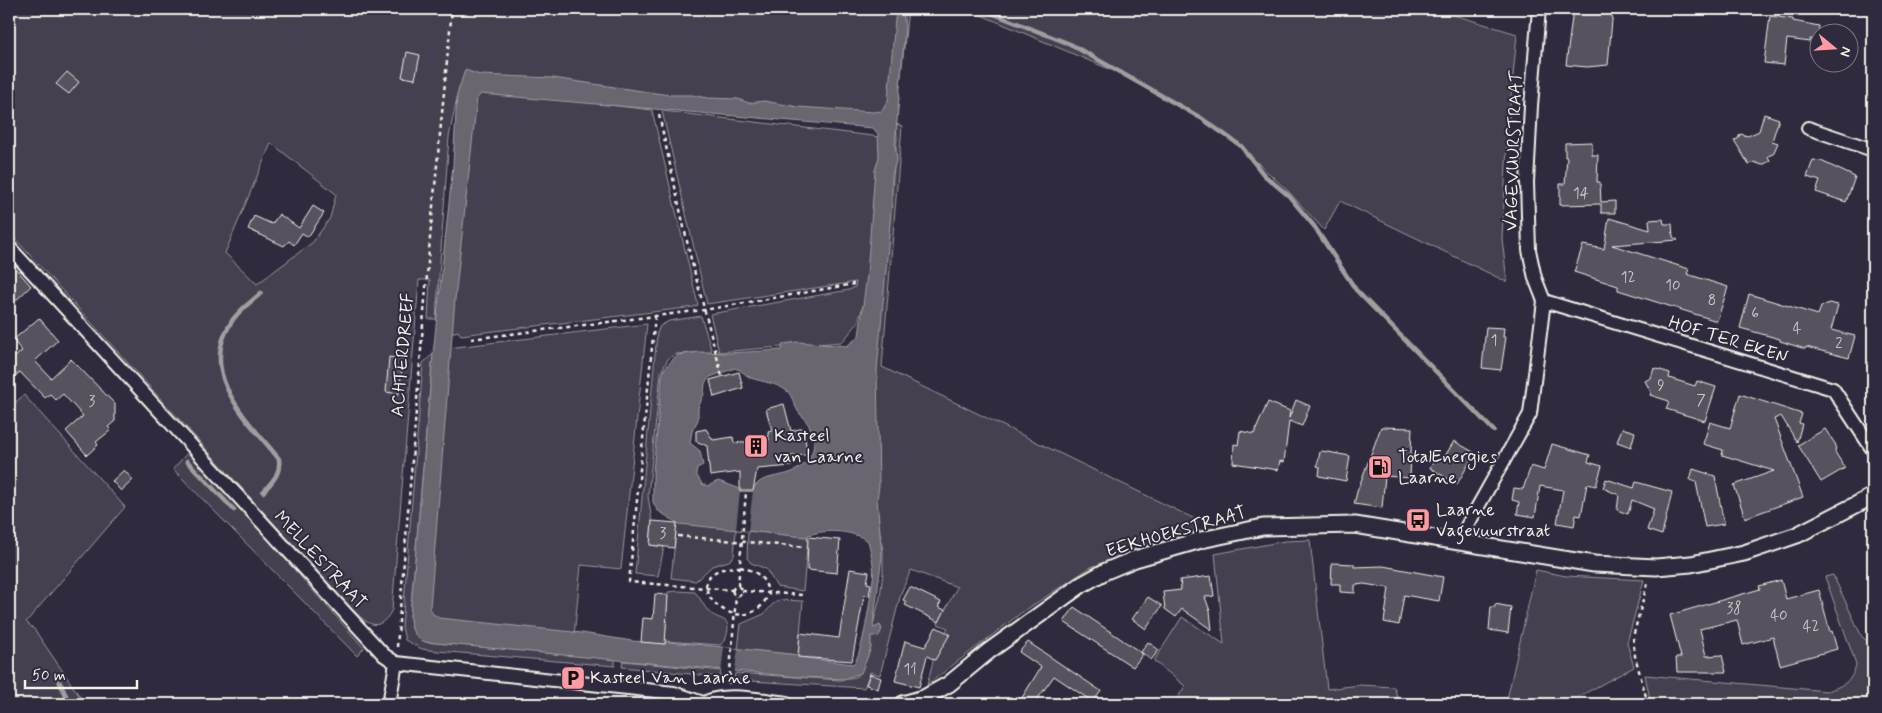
<svg xmlns="http://www.w3.org/2000/svg" width="1882" height="713" viewBox="0 0 1882 713" font-family="Mynerve,sans-serif">
	<rect width="100%" height="100%" fill="#2f2a3d"/>
	<filter id="ink" filterUnits="userSpaceOnUse"><feTurbulence type="fractalNoise" baseFrequency=".02" numOctaves="2"/><feDisplacementMap in="SourceGraphic" scale="10" xChannelSelector="R" yChannelSelector="G"/><feConvolveMatrix kernelMatrix="1 2 1 2 8 2 1 2 1" color-interpolation-filters="sRGB"/></filter>
	<g filter="url(#ink)">
		<!-- green -->
		<path fill="#454050" stroke="#9c989c" fill-rule="evenodd" d="M9,9H908L896,124L902,126L882,367L1197,520V531L1091,567L1021,613L927,685L936,649L948,628L938,624L957,587L911,570L901,593L880,675L870,672L864,688L734,680L735,673L840,680L856,677L862,668L880,597L883,572V551L871,468L877,339L897,138L896,125L459,88L449,137L436,319H428L430,280H419L392,610C377,637 365,621 349,606L9,232ZM271,143L336,194L330,218L313,242L257,284L225,253Z
			M967,9H1434L1517,34L1508,128L1502,238L1507,282L1340,201L1324,230L1289,192L1227,134L1149,86Z
			M482,90L652,110L698,305L694,307L461,335L458,331L450,333L475,97Z
			M662,111L881,137L868,288L858,323L842,342L719,352L710,314L849,290L855,287L856,282L707,304Z
			M701,316L712,352L675,354L668,359L661,372L648,496L652,521L650,545L664,547L658,576L635,574L657,333L660,326L669,321Z
			M647,324L621,569L581,565L574,636L434,621L427,613L448,348Z
			M433,354L410,617C411,631 414,635 426,642L615,659V666L437,651L422,649L405,640L402,627L423,363Z
			M24,395L125,507L26,622L34,629L85,704H9V408Z
			M189,451L364,648L357,656L173,469Z
			M677,523L736,529L734,556L729,561L712,566L696,581L671,578Z
			M748,531L808,537L803,591L777,587L766,569L751,563L747,558Z
			M1310,540L1327,689L1360,685L1394,687L1398,699L1441,704H1174L1185,686L1154,661L1182,617L1224,644L1215,554L1285,541Z
			M1536,570L1566,576L1644,580L1627,643L1634,667L1565,704H1506Z
			M1833,575L1862,637L1873,645V704H1651L1645,675L1827,691C1843,686 1853,681 1856,664L1825,577Z
			M677,591L695,592C701,598 703,606 709,612C721,623 734,614 725,641L720,645L665,641L668,592Z
			M780,600L803,601L798,655L738,649L741,624L764,614L773,604Z
			M623,661L721,671L720,677L622,667Z"/>
		<!-- water -->
		<path fill="#6a6670" stroke="#a19ea0" fill-rule="evenodd" d="M898,9H903L905,29L895,144L897,158L892,174V201L877,370L879,486L877,499L882,556L873,626L874,628L880,625L882,629L879,636H871V648L861,673L844,679L799,677L425,642C414,636 411,631 410,617L433,354L453,165L457,95L465,70L480,75L553,78L669,95H692L707,98L738,99L749,103L764,101L798,107L873,112L882,111L888,101L895,19ZM481,94L873,128L878,134L879,157L875,170L867,275L859,336L847,346L798,342L783,344L782,350L728,353L699,352L677,355L664,369L662,376L653,471V502L657,510L679,524L805,537C821,528 853,530 868,541C871,552 875,568 873,579C871,593 863,656 853,664L798,657V655L694,644L667,642L665,644L632,641L582,633L439,618L432,613L430,607L455,299L477,98ZM735,368C742,370 745,375 751,378C762,382 777,383 787,391C793,396 794,407 800,414C819,432 820,460 792,472C778,478 759,475 752,491H740L738,488L718,481L708,486L702,484L696,474L697,468L703,465L700,451L690,443L692,431L698,420V408L704,394L705,383L710,377Z"/>
		<!-- pier -->
		<path fill="#2f2a3d" d="M740,491H753L748,531L736,529Z
			M724,647L738,649L734,675L721,673Z"/>
		<g fill="none" stroke-linecap="round" stroke-linejoin="round">
			<!-- stream -->
			<path stroke="#a19ea0" stroke-width="4.5" d="M981,9L1070,44L1201,118L1241,146L1264,175L1289,196L1314,226L1356,290L1494,431
				M261,293C250,303 236,312 229,326C199,377 249,421 279,459C281,474 272,482 263,492
				M187,461L234,510
				M59,681L70,704"/>
		</g>
		<!-- building -->
		<path fill="#56525f" stroke="#f4f1e8" d="M1573,9H1613L1608,65L1587,67L1566,65Z
			M1770,16L1793,19V21L1819,26L1818,40L1810,39V42L1787,39L1784,65L1764,63Z
			M407,52L420,55L415,79L402,77Z
			M67,72L79,82L69,94L56,84Z
			M1764,114L1779,119L1772,141L1778,143L1773,154L1768,156L1770,161L1762,165L1754,162L1749,165L1734,140L1738,139L1740,134L1748,136L1759,131Z
			M1592,142V155H1598L1597,182H1600L1601,202L1615,201V213H1601V204L1560,205V184H1565L1567,157H1565V143Z
			M1813,160L1821,161L1855,177L1846,202L1816,192L1820,181L1807,177Z
			M313,206L324,213L308,237L302,233L294,245L289,241L284,246L248,229L254,216L272,224L279,214L299,228Z
			M1609,218L1650,230L1649,220L1663,219L1664,224H1672L1673,237L1678,240L1612,245L1689,269L1687,274L1728,287L1717,321L1618,290V286L1574,272L1583,245L1604,249Z
			M9,261L31,286L9,307Z
			M1749,294L1818,315L1821,307L1829,303L1838,305L1831,330L1855,336L1849,358L1806,347L1805,349L1780,341V339L1740,328Z
			M39,318L58,340L35,361L51,378L71,359L115,404V421L108,427L111,430L96,442L98,445L87,455L66,431L83,416L63,394L56,400L50,394L45,398L20,372L9,381V362L22,351L13,340Z
			M1486,327L1504,328L1503,337H1506L1501,370L1482,368Z
			M389,357L403,359L399,394L386,392Z
			M1654,368L1670,373L1669,378L1695,386L1697,381L1716,387L1705,421L1666,409L1669,401L1650,395L1651,392L1645,381L1651,378Z
			M739,372L743,388L714,397L710,380Z
			M1740,394L1802,414L1799,423L1802,424L1797,442L1781,416L1774,419L1803,497L1745,518L1734,485L1774,471L1722,455L1723,450L1703,444L1710,422L1730,428Z
			M1296,400L1310,406L1302,426L1289,421L1284,462L1280,461L1278,470L1233,463L1234,444L1238,445L1240,431L1254,434L1268,402L1290,411L1289,418Z
			M784,404L791,431L804,428L807,455L791,456L792,466L757,469L753,491H740V472L710,476L707,446L696,441V431L706,429L713,440L733,437L734,443L769,440L768,432L772,431L766,409Z
			M1381,427L1412,428L1410,478L1385,476L1382,508L1354,504L1357,492Z
			M1622,428L1635,432L1631,447L1617,442Z
			M1825,429L1836,445L1835,452L1845,468L1821,482L1798,445Z
			M1454,441L1475,453L1457,484L1430,468L1438,454L1444,458Z
			M1552,444L1590,455L1588,462L1602,466L1596,486L1587,484L1581,516L1576,515L1574,526L1557,523L1563,490L1540,486L1535,517L1517,514L1519,502L1512,500L1514,488L1523,489L1531,466L1544,470Z
			M1322,451L1350,456L1346,481L1319,476L1320,467L1317,466L1320,452Z
			M1693,469L1715,476L1724,524L1705,527L1696,482L1690,480Z
			M124,470L133,480L121,491L112,481Z
			M1606,479L1634,488L1636,482L1672,492L1662,535L1647,530L1654,509L1632,500L1628,514L1617,510L1619,495L1603,488Z
			M652,521L677,523L674,548L650,545Z
			M808,537L840,540L837,573L807,570Z
			M1332,563L1354,564V567L1383,566L1443,577L1439,601L1404,595L1399,625L1384,622L1389,588L1364,584L1355,585V593L1340,592V584H1331Z
			M850,569L869,572L867,583L871,584L869,596L864,595L852,661L798,657L800,633L839,638Z
			M1211,576L1214,596L1205,597L1210,611L1212,630L1182,609L1176,617L1165,609L1163,592L1181,590L1180,580Z
			M1781,580L1786,599L1819,590L1830,632L1832,631L1837,649L1780,665L1773,637L1743,645L1737,620L1700,629L1706,656L1722,655L1726,672H1677L1676,657H1681L1670,615L1760,589L1759,586Z
			M910,587L941,602L938,607L945,610L939,622L905,605L907,602L903,600Z
			M655,594L668,595L665,644L641,642L643,618L653,619Z
			M1148,597L1162,606L1146,629L1132,619Z
			M1495,604L1511,607L1508,633L1489,630L1491,607H1495Z
			M1074,607L1143,654L1133,667L1064,622Z
			M936,627L950,634L935,660L927,656L919,687L895,681L905,641L925,647Z
			M1028,642L1101,691L1093,702L1054,676L1034,704H1018L1041,667L1019,652Z
			M1148,642L1159,650L1151,660L1141,652Z
			M870,674L881,678L878,689L866,685Z"/>
		<g fill="none" stroke-linecap="round" stroke-linejoin="round">
			<defs>
				<path id="minor" d="M1808,128L1873,150
					M9,247L384,655L396,663L674,693L706,704
					M1544,301L1833,389L1873,450
					M1458,542L1530,414L1544,301L1535,278L1529,250L1527,182L1531,106L1539,9
					M389,704L396,663"/>
				<path id="tertiary" d="M706,704C723,693 764,702 785,704
					M903,704L924,698L949,684L989,651L1081,585L1106,571L1135,559L1201,540L1263,527L1355,525L1594,564L1656,567L1691,564L1744,553L1797,535L1873,496"/>
			</defs>
			<!-- minor casing -->
			<use href="#minor" stroke="#f4f1e8" stroke-width="16"/>
			<!-- tertiary casing -->
			<use href="#tertiary" stroke="#f4f1e8" stroke-width="19"/>
			<!-- path -->
			<path stroke="#f4f1e8" stroke-width="2.5" stroke-dasharray="4 4" stroke-linecap="butt" d="M659,115L691,259L722,376
				M655,316L629,582L732,590
				M471,339L704,310L854,284
				M678,536L803,547
				M740,567C757,571 764,576 769,594C766,598 764,604 760,607C727,637 669,568 740,567Z
				M738,586L746,492
				M732.5 591a4.5 4.5 0 1 1 9 0a4.5 4.5 0 1 1-9 0Z
				M742,591L803,595
				M397,647L430,238L452,9
				M729,684L736,596
				M1648,704L1635,656L1633,637L1648,581"/>
			<!-- minor -->
			<use href="#minor" stroke="#2f2a3d" stroke-width="12"/>
			<!-- tertiary -->
			<use href="#tertiary" stroke="#2f2a3d" stroke-width="15"/>
		</g>
	</g>
	<!-- icons -->
	<defs>
		<symbol id="building-square" viewBox="-11 -11 22 22"><rect x="-9" y="-9" width="18" height="18" rx="4" fill="#ff9aa2" stroke="#2f2a3d"/><path d="M-4-6H4V6H1V3H-1V6H-4ZM-2.5-4.3h1.7v1.8h-1.7ZM.8-4.3h1.7v1.8H.8ZM-2.5-1h1.7V.8h-1.7ZM.8-1h1.7V.8H.8Z" fill="#111"/></symbol>
		<symbol id="fuel-square" viewBox="-11 -11 22 22"><rect x="-9" y="-9" width="18" height="18" rx="4" fill="#ff9aa2" stroke="#2f2a3d"/><path d="M-5.5-6h7V0h2V4h1.3V-2.5L3-4.5l.8-.8L6-3V5H2.5V1h-1V6h-7ZM-4.2-4.7v3.2H.2V-4.7Z" fill="#111"/></symbol>
		<symbol id="bus-square" viewBox="-11 -11 22 22"><rect x="-9" y="-9" width="18" height="18" rx="4" fill="#ff9aa2" stroke="#2f2a3d"/><path d="M-5-6H5V4H4V6H2V4H-2V6H-4V4H-5ZM-3.5-4V0h7V-4ZM-3.5 1.2v1.5H-2V1.2ZM2 1.2v1.5H3.5V1.2Z" fill="#111"/></symbol>
		<symbol id="parking-square" viewBox="-11 -11 22 22"><rect x="-9" y="-9" width="18" height="18" rx="4" fill="#ff9aa2" stroke="#2f2a3d"/><path d="M-3.5-5.5H1a3.5 3.5 0 0 1 0 7H-1V5.5H-3.5ZM-1-3.4V-.6H.8a1.4 1.4 0 0 0 0-2.8Z" fill="#111"/></symbol>
	</defs>
	<g fill-rule="evenodd">
		<use href="#building-square" x="742" y="432" width="28" height="28"/>
		<use href="#fuel-square" x="1366" y="453" width="28" height="28"/>
		<use href="#bus-square" x="1404" y="506" width="28" height="28"/>
		<use href="#parking-square" x="559" y="664" width="28" height="28"/>
	</g>
	<g text-anchor="middle" dominant-baseline="central" stroke-width="4" stroke-linejoin="round" paint-order="stroke">
		<!-- number labels -->
		<g font-size="15" fill="#ccc9c6">
			<text x="1581" y="194">14</text>
			<text x="1628" y="278">12</text>
			<text x="1673" y="286">10</text>
			<text x="1712" y="301">8</text>
			<text x="1755" y="314">6</text>
			<text x="1797" y="329">4</text>
			<text x="1494" y="341">1</text>
			<text x="1839" y="344">2</text>
			<text x="1661" y="386">9</text>
			<text x="1701" y="401">7</text>
			<text x="92" y="402">3</text>
			<text x="663" y="534">3</text>
			<text x="1734" y="609">38</text>
			<text x="1779" y="616">40</text>
			<text x="1811" y="627">42</text>
			<text x="910" y="670">11</text>
		</g>
		<!-- street labels -->
		<g font-size="18" fill="#f4f1e8" stroke="#2f2a3d">
			<text transform="translate(1514 151) rotate(-88)">VAGEVUURSTRAAT</text>
			<text transform="translate(1728 340) rotate(17)">HOF TER EKEN</text>
			<text transform="translate(403 355) rotate(-85)">ACHTERDREEF</text>
			<text transform="translate(1176 532) rotate(-16)">EEKHOEKSTRAAT</text>
			<text transform="translate(320 560) rotate(47)">MELLESTRAAT</text>
		</g>
		<!-- poi labels -->
		<g font-size="18" fill="#f4f1e8" stroke="#2f2a3d" text-anchor="start">
			<text x="774" y="436">Kasteel<tspan x="774" dy="21">van Laarne</tspan></text>
			<text x="1398" y="457">TotalEnergies<tspan x="1398" dy="21">Laarne</tspan></text>
			<text x="1436" y="510">Laarne<tspan x="1436" dy="21">Vagevuurstraat</tspan></text>
			<text x="590" y="678">Kasteel Van Laarne</text>
		</g>
	</g>
	<!-- margin -->
	<rect width="1882" height="713" fill="none" stroke="#2f2a3d" stroke-width="30"/>
	<rect x="15" y="15" width="1852" height="683" fill="none" stroke="#f4f1e8" stroke-width="2" filter="url(#ink)"/>
	<!-- north arrow -->
	<g transform="translate(1834 48) rotate(108)"><circle r="24" fill="#2f2a3d" stroke="#7e7a81"/>
	<path d="M0-4L9 19L0 12L-9 19Z" fill="#ff9aa2"/>
	<text y="-8" font-size="14" font-weight="bold" text-anchor="middle" fill="#f4f1e8">N</text>
	</g>
	<!-- scale -->
	<path d="M25 680v8h112v-8" fill="none" stroke="#f4f1e8" stroke-width="2.5"/>
	<text x="32" y="680" font-size="15" fill="#f4f1e8" stroke="#2f2a3d" stroke-width="4" paint-order="stroke">50 m</text>
</svg>
